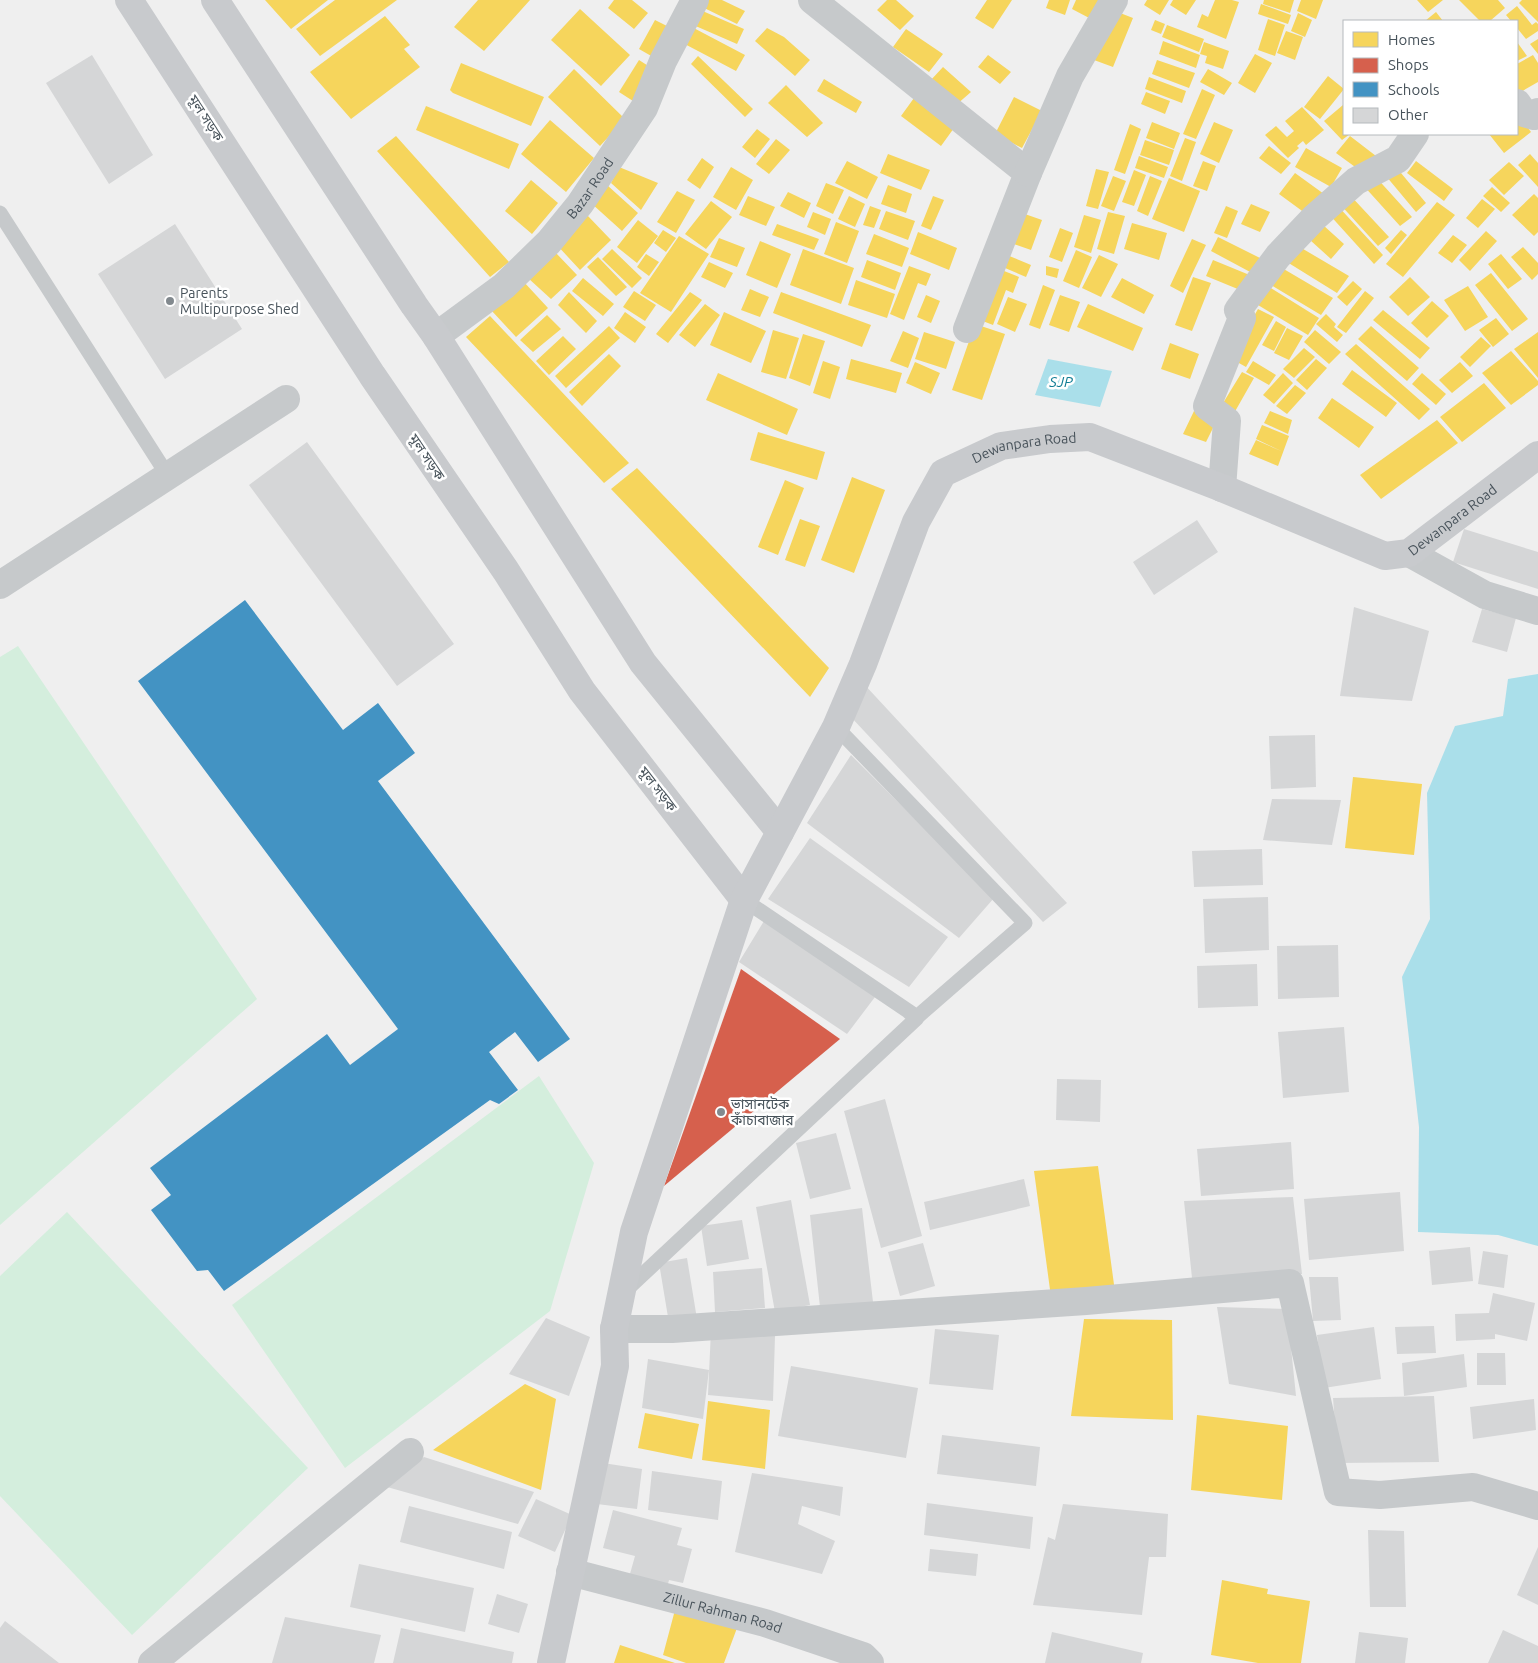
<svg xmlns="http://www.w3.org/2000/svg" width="1538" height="1663" viewBox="0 0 1538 1663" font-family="Ubuntu,'Noto Sans Bengali',sans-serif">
	<rect width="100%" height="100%" fill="#efefef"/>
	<!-- green -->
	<path fill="#d4eedd" d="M18,646L257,999L0,1225V657Z
		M539,1076L594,1163L550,1311L345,1468L232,1305Z
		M67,1212L308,1468L132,1635L0,1496V1276Z"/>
	<!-- water -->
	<path fill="#aadfea" d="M1048,359L1112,371L1100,407L1035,395Z
		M1538,674V1246L1498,1235L1418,1232L1419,1127L1402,977L1430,919L1427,793L1455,726L1503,716L1508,679Z"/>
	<!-- homes -->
	<path fill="#f6d55c" d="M265,0H328L291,29Z
		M335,0H397L320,56L296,29Z
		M478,0H530L484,51L454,27Z
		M614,0H632L648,13L634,29L608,8Z
		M701,0H722L745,11L737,24L698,5Z
		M887,0H896L914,16L900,30L877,10Z
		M987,0H1012L993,29L975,18Z
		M1049,0H1070L1065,15L1046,8Z
		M1076,0H1099L1093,20L1072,9Z
		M1147,0H1169L1160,15L1144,5Z
		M1173,0H1196L1186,15L1170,5Z
		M1215,0H1232L1239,2L1226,39L1197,27L1202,14L1208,17Z
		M1264,0H1294L1290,13L1263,4Z
		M1301,0H1323L1316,19L1297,11Z
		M1417,0H1443L1428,12Z
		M1459,0H1498L1505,8L1490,21H1480Z
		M1522,0H1538V22L1519,3Z
		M1261,4L1291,15L1288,24L1258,14Z
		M1517,6L1532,25L1536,22L1538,24V31L1526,39L1517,28V21H1511L1506,15Z
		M580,9L630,55L601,86L551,40Z
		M698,9L744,29L737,44L691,24Z
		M1115,11L1133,18L1113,67L1094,60Z
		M1436,12L1443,21H1425Z
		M1298,13L1312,20L1305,37L1291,31Z
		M385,16L410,45L404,49L420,67L351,119L310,72Z
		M1268,19L1285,25L1275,56L1258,50Z
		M655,20L669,27L653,57L639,49Z
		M1155,20L1165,24L1161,34L1151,30Z
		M688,25L745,55L736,71L679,41Z
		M1167,25L1204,39L1199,52L1162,37Z
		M767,28L784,37L810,60L795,76L755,41Z
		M906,29L943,54L929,72L893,47Z
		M1286,31L1303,37L1295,60L1277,53Z
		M1538,39V54L1530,44Z
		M1163,41L1200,55L1196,68L1159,54Z
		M1204,42L1229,51L1223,69L1205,63L1207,56L1200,54Z
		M1517,42L1527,56L1517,61Z
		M1255,54L1272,63L1255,93L1238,83Z
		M988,55L1011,72L1000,84L978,67Z
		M1533,55L1538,63V82L1519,93L1517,90V64Z
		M698,56L753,109L745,117L691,64Z
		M639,60L653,69L633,101L619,92Z
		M1157,60L1195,73L1189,88L1152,74Z
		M461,63L544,97L531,126L453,93L450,90Z
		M943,67L971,92L956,105L930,81Z
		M574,69L625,119L600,146L548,97Z
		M1208,69L1232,83L1224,95L1200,82Z
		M1328,76L1344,89L1320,119L1304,107Z
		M1149,77L1186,91L1182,103L1145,89Z
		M824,79L862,102L856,113L817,91Z
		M786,85L823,123L807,137L768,103Z
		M1202,89L1215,95L1196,139L1183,134Z
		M1146,92L1170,101L1165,114L1141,104Z
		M1014,97L1042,111L1022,148L995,134Z
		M914,98L954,128L941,146L901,116Z
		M1343,105L1344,134H1350L1342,140L1324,121Z
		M426,106L519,144L509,169L416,130Z
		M1302,107L1324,130L1306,145L1303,141L1297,146L1299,148L1288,158L1265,135L1276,126L1287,137L1294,131L1285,121Z
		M1517,113L1531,132L1504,153L1489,134H1517Z
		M550,120L594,158L566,192L521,154Z
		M1152,122L1180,133L1174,149L1146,138Z
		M1214,122L1233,130L1219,163L1200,154Z
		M1130,124L1141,129L1125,174L1114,170Z
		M757,129L770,139L755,158L742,147Z
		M396,136L509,262L490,277L377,151Z
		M1350,136L1376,156L1362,172L1336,153Z
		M1185,138L1196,142L1182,181L1170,176Z
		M776,139L790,150L769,174L756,164Z
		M1145,140L1174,150L1169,165L1140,155Z
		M1269,146L1291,163L1281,174L1259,158Z
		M1306,148L1342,168L1331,187L1295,167Z
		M888,154L930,170L921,190L880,173Z
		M1530,154L1538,163V187L1518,165Z
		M1139,156L1168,167L1164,178L1135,168Z
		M702,158L714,167L700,189L687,180Z
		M847,161L878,177L867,199L835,183Z
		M1203,161L1216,166L1207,191L1193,186Z
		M1416,161L1453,189L1444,201L1407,173Z
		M1509,162L1524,176L1504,195L1489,180Z
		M619,167L658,183L641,210L611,183Z
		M731,167L753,180L736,210L713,197Z
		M1396,167L1426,203L1416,212L1386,176Z
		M1096,169L1109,172L1098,209L1086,206Z
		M1134,170L1146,175L1134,206L1122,202Z
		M1295,173L1324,194L1309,216L1279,194Z
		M1374,175L1412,217L1400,226L1362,184Z
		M1113,176L1126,181L1114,211L1101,206Z
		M1150,176L1162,181L1148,216L1137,211Z
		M1169,178L1200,191L1184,232L1152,219Z
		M531,180L558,203L532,234L505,211Z
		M826,183L844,190L833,214L816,206Z
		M607,185L638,213L622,231L591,203Z
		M888,185L912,194L906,213L881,204Z
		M1492,187L1510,203L1501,212L1483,196Z
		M677,191L695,200L676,233L657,222Z
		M788,192L811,203L804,218L780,206Z
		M1348,193L1389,237L1378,246L1338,202Z
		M1534,194L1538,198V232L1534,236L1512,215Z
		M748,196L775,207L766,226L739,215Z
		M849,196L865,204L855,227L838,219Z
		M933,196L944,200L931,230L921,226Z
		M1482,199L1495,209L1478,228L1466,218Z
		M711,201L732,217L706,249L685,234Z
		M1437,202L1455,215L1403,277L1386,264Z
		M1251,204L1270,212L1260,232L1241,224Z
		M1336,204L1383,255L1374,264L1327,212Z
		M870,206L881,210L874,228L863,225Z
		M1226,206L1238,211L1227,238L1214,233Z
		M886,211L915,221L908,240L879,229Z
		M813,212L831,219L825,235L807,227Z
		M1108,212L1125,216L1114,254L1097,249Z
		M1022,213L1042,220L1031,250L1011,243Z
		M587,215L611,240L580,270L556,244Z
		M1084,215L1101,220L1091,253L1074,247Z
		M638,220L658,236L637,263L617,247Z
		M836,222L859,231L847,263L824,254Z
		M1132,223L1167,233L1159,260L1124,249Z
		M777,224L819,239L814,250L772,235Z
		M1323,225L1344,244L1331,259L1310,240Z
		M1060,228L1073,233L1062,262L1049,257Z
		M663,230L676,238L666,252L654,243Z
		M1401,230L1407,235L1391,254L1385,248Z
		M1486,231L1497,241L1470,271L1459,260Z
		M918,232L957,248L949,270L910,254Z
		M874,234L909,248L902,267L866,254Z
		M1453,235L1467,245L1452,263L1438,253Z
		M679,236L709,254L671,312L640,293Z
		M1218,237L1260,258L1252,273L1211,251Z
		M719,238L745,248L737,267L710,257Z
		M1192,239L1206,245L1183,293L1170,286Z
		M760,241L791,254L777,288L746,275Z
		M1298,246L1349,276L1337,293L1287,262Z
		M1523,247L1538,263V274L1532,280L1511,257Z
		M612,249L642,278L632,288L602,259Z
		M803,249L854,268L841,304L790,285Z
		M1076,250L1092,257L1079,288L1063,281Z
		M556,253L577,275L551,299L528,278Z
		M1002,253L1031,265L1026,277L998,265Z
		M646,254L659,262L649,276L637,267Z
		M1501,254L1522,279L1508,289L1488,264Z
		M1099,255L1118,264L1101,297L1082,288Z
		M598,257L627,287L616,296L587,267Z
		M867,260L901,273L895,290L861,277Z
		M1213,260L1252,276L1245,292L1206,276Z
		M709,262L733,273L725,288L701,277Z
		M909,266L931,274L926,286L918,283L904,320L890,314Z
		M1046,266L1059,269L1057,278L1046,275Z
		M994,267L1019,277L1013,293L1006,290L993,325L975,318Z
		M1282,268L1333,298L1321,315L1271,285Z
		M1491,273L1528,319L1512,331L1475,285Z
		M1193,277L1211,283L1192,331L1175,325Z
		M1410,277L1430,297L1408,316L1389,297Z
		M583,278L614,304L603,316L572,291Z
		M1122,278L1154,295L1144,314L1111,297Z
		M856,280L895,294L887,318L848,305Z
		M523,281L548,308L516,337L491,310Z
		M1353,281L1362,289L1347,306L1337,297Z
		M1043,285L1055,290L1040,329L1029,325Z
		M1468,286L1488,317L1465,331L1444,300Z
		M1269,287L1319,318L1308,335L1258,305Z
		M750,289L769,297L760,317L741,310Z
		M634,291L656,305L645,321L623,307Z
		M1365,291L1374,298L1346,333L1337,327Z
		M569,292L597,321L586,333L558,305Z
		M690,292L702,300L668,343L656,334Z
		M781,292L871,325L862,347L773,313Z
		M926,295L940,301L931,323L917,317Z
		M1060,295L1080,302L1069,332L1049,325Z
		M1008,297L1027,304L1015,332L997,324Z
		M1432,301L1449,316L1427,338L1411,323Z
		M705,304L720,315L695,347L679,335Z
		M1088,304L1143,328L1133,351L1077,327Z
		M1258,309L1274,317L1246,367L1230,358Z
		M1383,310L1430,348L1420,359L1373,320Z
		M625,312L646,327L635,343L614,328Z
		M724,312L766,331L751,363L710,345Z
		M1326,314L1336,324L1334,327L1343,335L1337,342L1316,324Z
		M547,315L561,329L533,352L520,340Z
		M490,316L629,463L604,483L466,337Z
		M1496,318L1509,334L1493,347L1479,330Z
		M1276,321L1286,327L1274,351L1262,345Z
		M975,324L1005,334L982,400L952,390Z
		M609,326L620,338L566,388L555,376Z
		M1371,326L1419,368L1407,381L1358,339Z
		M1287,328L1303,336L1289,360L1274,353Z
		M773,330L799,338L786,379L761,372Z
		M1315,330L1341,352L1329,364L1304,342Z
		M903,331L919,338L908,368L890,361Z
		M924,332L955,342L946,369L915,359Z
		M1538,332V378L1514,349Z
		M803,334L825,341L810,386L789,378Z
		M563,336L576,349L549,375L536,361Z
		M1481,337L1491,346L1470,367L1460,357Z
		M1170,343L1199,354L1190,379L1161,369Z
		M1356,344L1430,409L1419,420L1345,354Z
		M1304,348L1315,357L1294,378L1283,369Z
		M1511,351L1538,381V385L1511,405L1482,373Z
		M609,354L621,366L582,406L569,392Z
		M851,359L902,373L896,393L846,379Z
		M1316,359L1327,368L1307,390L1296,380Z
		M823,361L840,367L830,399L813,393Z
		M1253,361L1276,375L1269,385L1246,372Z
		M915,362L940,373L931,394L906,383Z
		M1460,362L1473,376L1452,393L1439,380Z
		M1352,370L1397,403L1386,417L1342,384Z
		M1242,372L1254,378L1233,415L1220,408Z
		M718,373L798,409L787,435L706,400Z
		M1283,373L1293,383L1274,404L1263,395Z
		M1422,373L1446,394L1436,405L1412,384Z
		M1484,383L1506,408L1462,442L1440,417Z
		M1295,385L1306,393L1287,414L1276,406Z
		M1332,398L1374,427L1359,448L1318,418Z
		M1194,411L1216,422L1206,442L1183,434Z
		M1270,411L1292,420L1288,434L1264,423Z
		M1437,420L1458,443L1381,499L1360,475Z
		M1262,425L1289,436L1278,466L1249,454L1256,440L1281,451L1256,439Z
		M758,432L825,452L817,480L750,460Z
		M637,468L829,668L810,697L611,489Z
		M852,477L885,490L854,573L821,560Z
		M785,480L804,488L778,555L758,547Z
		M800,519L820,526L805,567L785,560Z
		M1353,777L1422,784L1414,855L1345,848Z
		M1098,1166L1115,1292L1051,1297L1034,1171Z
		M1084,1319L1172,1320L1173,1420L1071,1416Z
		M525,1384L556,1399L541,1490L433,1450Z
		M708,1401L770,1410L765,1469L702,1460Z
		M645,1413L699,1424L692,1459L638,1448Z
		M1197,1415L1288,1426L1282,1500L1191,1490Z
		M1222,1580L1268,1589L1267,1594L1310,1601L1301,1663H1258L1211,1655Z
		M675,1610L737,1628L724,1663H686L663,1655Z
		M620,1645L675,1663H614Z"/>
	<!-- shops -->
	<path fill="#d6604d" d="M741,969L840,1039L664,1186Z"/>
	<!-- schools -->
	<path fill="#4393c3" d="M245,600L343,730L378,703L415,753L378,781L570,1039L538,1062L515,1032L489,1052L518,1090L499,1104L490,1100L224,1291L208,1270L197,1271L151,1210L171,1195L150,1168L327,1034L350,1065L398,1029L138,681Z"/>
	<!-- building -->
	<path fill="#d5d6d7" d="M92,55L153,155L109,184L46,83Z
		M175,224L242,329L165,379L98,274Z
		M307,442L454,644L397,686L249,485Z
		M1197,520L1218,552L1154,595L1133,562Z
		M1464,529L1538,552V589L1453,562Z
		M1354,607L1429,631L1412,701L1340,696Z
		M1482,609L1516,618L1507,652L1472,642Z
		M863,683L1067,903L1043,922L850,716Z
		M1315,735L1316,787L1271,789L1269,736Z
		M851,755L994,898L959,938L807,823Z
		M1272,799L1341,800L1332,845L1263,840Z
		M810,838L948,937L909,987L768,899Z
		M1262,849L1263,885L1194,887L1192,851Z
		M1268,897L1269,950L1205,953L1203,899Z
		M764,921L875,997L847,1034L739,962Z
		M1338,945L1339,997L1278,999L1277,946Z
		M1257,964L1258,1006L1198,1008L1197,966Z
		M1344,1027L1349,1092L1283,1098L1278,1032Z
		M1057,1079L1101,1080L1100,1122L1056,1120Z
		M885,1099L922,1236L881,1248L844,1111Z
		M836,1133L851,1189L810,1199L796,1143Z
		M1291,1142L1294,1189L1201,1196L1197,1149Z
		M1024,1179L1030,1206L930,1230L924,1202Z
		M1400,1192L1404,1251L1309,1260L1304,1199Z
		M1293,1197L1302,1274L1192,1278L1184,1201Z
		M791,1200L810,1305L775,1312L756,1207Z
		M862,1208L873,1302L820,1307L810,1215Z
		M742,1220L749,1259L707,1266L701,1226Z
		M923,1243L935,1286L900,1296L888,1252Z
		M1470,1247L1473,1281L1432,1285L1429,1251Z
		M1483,1251L1508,1255L1504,1288L1478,1284Z
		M687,1258L697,1319L669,1323L659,1263Z
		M762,1268L765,1308L715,1312L713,1272Z
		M1309,1277H1338L1341,1320L1313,1321Z
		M1493,1293L1535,1303L1527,1341L1495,1334V1339L1456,1341L1455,1314L1489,1313Z
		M1217,1307L1287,1309L1296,1396L1229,1384Z
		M546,1318L590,1337L569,1396L509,1374Z
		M1434,1326L1436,1353L1397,1354L1395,1327Z
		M1374,1327L1381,1379L1324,1388L1317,1335Z
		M935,1329L999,1335L993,1390L929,1384Z
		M711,1330L775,1336L773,1401L708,1395Z
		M1477,1353H1505L1506,1385H1477Z
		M1464,1354L1467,1387L1404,1396L1402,1363Z
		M648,1359L709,1370L703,1419L642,1408Z
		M791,1366L918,1388L906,1458L778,1436Z
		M1434,1396L1439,1462L1338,1463L1333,1398Z
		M1534,1399L1536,1430L1473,1439L1470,1407Z
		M942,1435L1040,1447L1036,1486L937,1474Z
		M424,1457L534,1492L518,1524L380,1485Z
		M603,1463L642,1469L637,1509L597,1504Z
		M652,1471L722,1481L718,1520L648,1510Z
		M752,1473L843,1487L840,1516L802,1506L798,1524L835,1541L822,1574L735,1552Z
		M536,1499L572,1515L555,1552L518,1536Z
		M927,1503L1033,1517L1030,1549L924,1535Z
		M1063,1504L1168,1514L1166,1557H1149L1142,1615L1033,1605L1048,1537L1055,1540Z
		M409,1506L512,1532L504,1569L400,1542Z
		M613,1510L682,1528L677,1545L692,1549L683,1583L669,1580L666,1591L628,1581L635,1556L603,1548Z
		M1368,1530L1404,1531L1406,1607H1370Z
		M1538,1547V1605L1517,1595Z
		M930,1549L978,1554L976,1576L928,1571Z
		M359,1564L474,1588L465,1632L350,1607Z
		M497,1594L528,1604L519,1633L488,1624Z
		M285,1617L381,1635L374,1663H272Z
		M5,1621L59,1663H0V1628Z
		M401,1628L514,1652L512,1663H393Z
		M1503,1630L1538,1646V1663H1488Z
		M1052,1632L1143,1653L1141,1663H1045Z
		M1359,1632L1408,1638L1405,1663H1355Z"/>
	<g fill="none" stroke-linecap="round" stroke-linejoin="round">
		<!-- lane -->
		<path stroke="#c6c9cb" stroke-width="15" d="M0,213L168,476
			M744,900L917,1017L1025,923L836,727
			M625,1291L917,1018L909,1012"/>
		<!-- street -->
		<g stroke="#c6c9cb" stroke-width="28">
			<path d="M812,0L1028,173L967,329"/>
			<path d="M1517,103L1524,113L1534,116L1538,112"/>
			<path d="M1028,173L1070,76L1114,0"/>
			<path id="s1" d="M436,336L504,286L549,242L580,204L644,108L663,61L695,0"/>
			<path d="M1222,488L1227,421L1207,406L1242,318L1238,310L1278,256L1315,217L1356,181L1398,159L1415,134"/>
			<path d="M1409,553L1485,595L1538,611"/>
			<path d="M0,585L286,399"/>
			<path d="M614,1329H672L1086,1301L1290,1283L1338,1492L1380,1495L1473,1487L1538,1506"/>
			<path id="s2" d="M570,1572L765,1623L863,1656L870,1663"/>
			<path d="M152,1663L410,1452"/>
		</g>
		<!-- secondary -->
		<g stroke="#c8cacd" stroke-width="28">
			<path d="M129,0L372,375L506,571L582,691L744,900"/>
			<path d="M215,0L414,305L436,336L643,663L780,832"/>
			<path id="s3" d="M551,1663L615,1366L614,1329L634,1232L744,900L836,727L863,664L916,522L943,473L1001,446L1050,439L1090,437L1222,488L1385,556L1409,553L1538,455"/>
		</g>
	</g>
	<!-- markers -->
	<g fill="#82898e" stroke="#fff" stroke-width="2">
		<circle cx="170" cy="301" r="5"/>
		<circle cx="721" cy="1112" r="5"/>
	</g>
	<g text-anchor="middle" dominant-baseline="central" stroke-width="5" stroke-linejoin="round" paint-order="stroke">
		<!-- street labels -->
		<g font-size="14" fill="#47525a" stroke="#fff">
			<text transform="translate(206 118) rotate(57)">মূল সড়ক</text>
			<text stroke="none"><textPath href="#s1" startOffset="215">Bazar Road</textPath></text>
			<text stroke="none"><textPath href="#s3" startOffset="1348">Dewanpara Road</textPath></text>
			<text transform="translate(427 457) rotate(56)">মূল সড়ক</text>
			<text stroke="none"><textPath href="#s3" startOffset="1812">Dewanpara Road</textPath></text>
			<text transform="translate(658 789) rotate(52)">মূল সড়ক</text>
			<text stroke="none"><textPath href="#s2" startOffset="158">Zillur Rahman Road</textPath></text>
		</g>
		<!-- poi labels -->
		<g font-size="14" fill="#47525a" stroke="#fff" text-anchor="start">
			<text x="180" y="293">Parents<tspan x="180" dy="16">Multipurpose Shed</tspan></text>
			<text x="731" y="1104">ভাসানটেক<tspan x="731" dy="16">কাঁচাবাজার</tspan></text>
		</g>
		<!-- water labels -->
		<g font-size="15" font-style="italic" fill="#117d94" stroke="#fff">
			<text x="1061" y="381">SJP</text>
		</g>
	</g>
	<!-- legend -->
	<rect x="1343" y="20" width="175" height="115" fill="#ffffff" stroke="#b5babd"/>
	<rect x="1353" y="32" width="25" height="15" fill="#f6d55c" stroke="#b5babd"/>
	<text x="1388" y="45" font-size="15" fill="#47525a">Homes</text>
	<rect x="1353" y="58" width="25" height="15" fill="#d6604d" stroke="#b5babd"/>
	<text x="1388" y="70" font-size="15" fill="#47525a">Shops</text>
	<rect x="1353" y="82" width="25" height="15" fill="#4393c3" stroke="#b5babd"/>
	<text x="1388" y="95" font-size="15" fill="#47525a">Schools</text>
	<rect x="1353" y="108" width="25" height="15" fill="#d5d6d7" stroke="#b5babd"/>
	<text x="1388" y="120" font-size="15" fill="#47525a">Other</text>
</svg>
